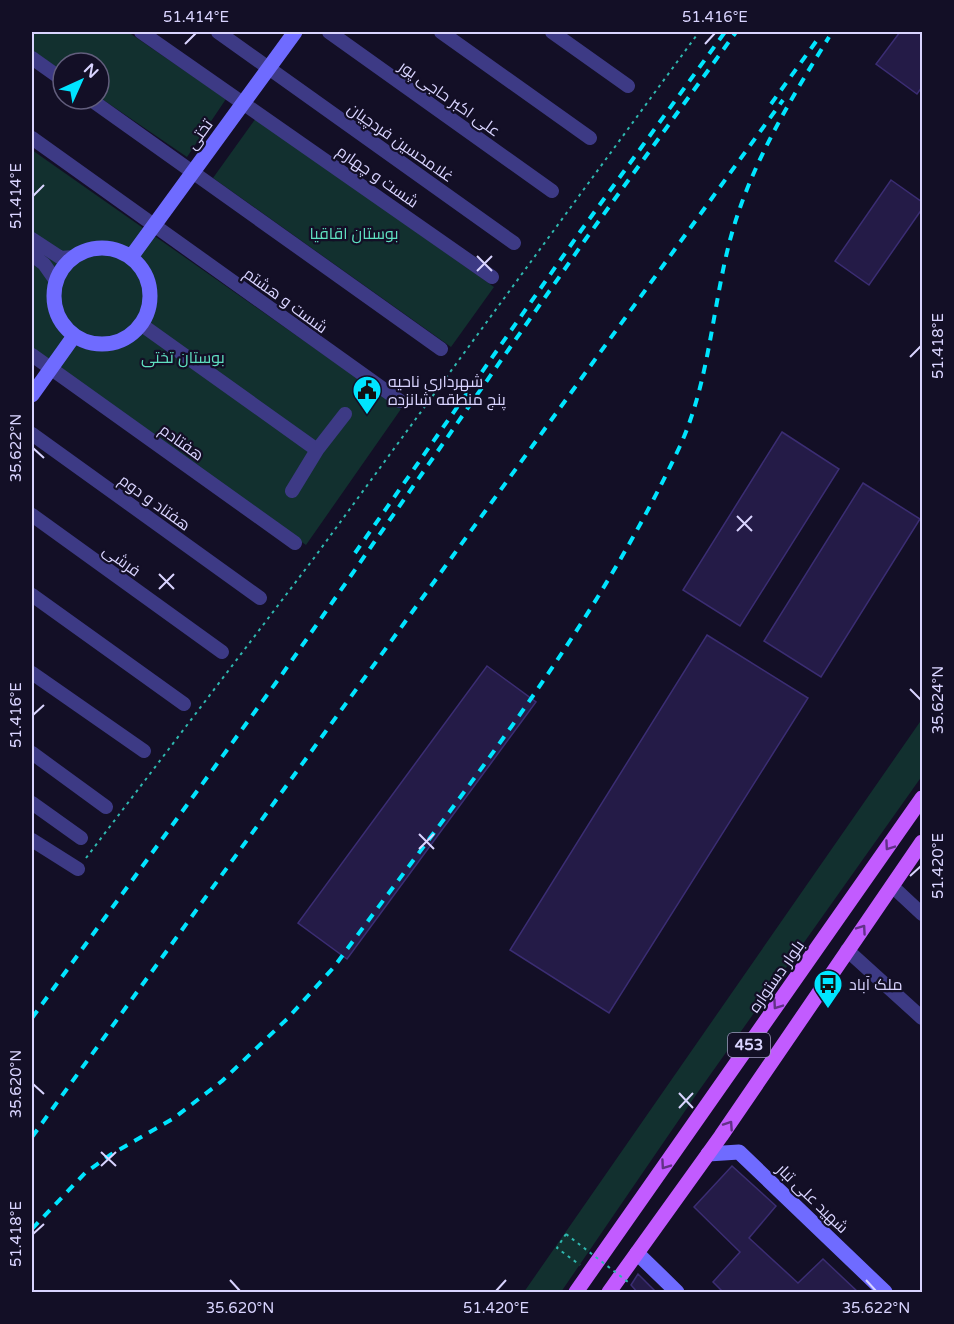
<svg xmlns="http://www.w3.org/2000/svg" width="954" height="1324" font-family="'Varela Round',Cairo,sans-serif">
<style>
.green{fill:#12302f}
.building{fill:#241b47;stroke:#3b2d73;stroke-width:1.5}
.lines{fill:none;stroke-linecap:round;stroke-linejoin:round}
.path{stroke:#2fb8b0;stroke-width:2;stroke-dasharray:3 4.5;stroke-linecap:butt}
.street{stroke:#3d3a85;stroke-width:14}
.secondary{stroke:#6f6bff;stroke-width:15}
.primary{stroke:#c25bff;stroke-width:15}
.rail{stroke:#00e5ff;stroke-width:4;stroke-dasharray:9 8;stroke-linecap:butt}
.path-bridge{stroke:#2fb8b0;stroke-width:2;stroke-dasharray:3 4.5;stroke-linecap:butt}
.oneway{stroke:#623188}
.ticks{fill:none;stroke:#d9d4ff;stroke-width:2}
.labels{text-anchor:middle;stroke-width:4.5;stroke-linejoin:round;paint-order:stroke}
.shield{fill:#130f26;stroke:#9e99be;stroke-width:1.5}
.shield-label{font-size:15px;font-weight:bold;fill:#d9d4ff}
.street-label{font-size:16px;fill:#d9d4ff;stroke:#130f26}
.park-label{font-size:16px;fill:#5fe0c0;stroke:#130f26}
.poi-label{font-size:16px;fill:#d9d4ff;stroke:#130f26;text-anchor:start}
.neatline{fill:none;stroke:#d9d4ff;stroke-width:2}
.ticks-label{font-size:15px;text-anchor:middle;fill:#d9d4ff}
</style>
<rect width="100%" height="100%" fill="#130f26"/>
<path class="green" d="M32,32H128L226,99L187,157L99,97V63H63V72L32,50Z
M256,118L494,287L451,347L213,178Z
M32,150L401,409L306,545L32,352Z
M922,719V776L698,1092L561,1292H524Z"/>
<path class="building" d="M900,32H922V87L917,94L876,64Z
M891,180L922,202V209L869,285L835,261Z
M782,432L839,469L740,626L683,590Z
M863,483L920,519L821,677L764,641Z
M707,635L808,698L609,1013L510,950Z
M487,666L536,702L347,959L298,923Z
M732,1166L776,1206L749,1238L798,1283L823,1259L859,1293H724L713,1282L740,1252L694,1207Z
M638,1274L657,1293H638L631,1285Z"/>
<g class="lines">
<path class="path" d="M86,858L314,558L699,32
M566,1234L557,1248L580,1265"/>
<path class="street" d="M141,32L492,277
M218,32L514,243
M329,32L552,191
M441,32L590,138
M552,32L628,86
M32,58L63,80
M90,99L441,349
M32,138L400,401
M32,239L61,258L73,257
M32,255L44,264L56,281
M142,325L317,450
M32,355L295,543
M32,434L260,598
M292,491L317,450L345,414
M32,515L222,652
M32,595L184,704
M32,673L144,751
M32,753L106,807
M32,803L81,838
M32,840L78,869
M892,886L922,914
M847,950L922,1018"/>
<path class="secondary" d="M54 296a48 48 0 1 1 96 0a48 48 0 1 1-96 0Z
M131,257L295,32
M32,395L74,336
M708,1154L739,1152L885,1292
M637,1253L677,1292"/>
<path class="primary" d="M576,1292L922,798
M609,1292L721,1136L922,842"/>
<path class="rail" d="M771,104L820,36
M355,553L580,232L725,32
M32,1018L283,673L585,240L736,32
M32,1137L783,100
M32,1229L85,1173L110,1155L174,1118L222,1081L287,1019L334,967C457,799 591,636 680,446C709,382 712,311 729,244C748,169 789,102 829,37"/>
<path class="path-bridge" d="M566,1234L628,1282"/>
</g>
<defs><path id="oneway-chevron" d="M-2-3.5L2.5 0L-2 3.5" fill="none" stroke-width="1.6" stroke-linecap="round" stroke-linejoin="round" transform="scale(1.5)"/></defs>
<g class="oneway">
<use href="#oneway-chevron" transform="translate(889 846) rotate(125)"/>
<use href="#oneway-chevron" transform="translate(862 929) rotate(-55)"/>
<use href="#oneway-chevron" transform="translate(777 1005) rotate(125)"/>
<use href="#oneway-chevron" transform="translate(729 1125) rotate(-56)"/>
<use href="#oneway-chevron" transform="translate(665 1165) rotate(125)"/>
</g>
<path class="ticks" d="M185,44L196,33M705,44L715,33M33,196L44,185M477,256L492,271M477,271L492,256M910,357L921,346M33,448L44,458M737,516L752,531M737,531L752,516M159,574L174,589M159,589L174,574M910,689L921,700M33,715L44,705M419,834L434,849M419,849L434,834M910,876L921,866M33,1084L44,1094M679,1093L693,1108M679,1108L693,1093M101,1152L116,1166M101,1166L116,1152M33,1234L44,1224M230,1280L240,1291M866,1280L876,1291M496,1291L506,1280"/>
<defs>
<g id="civic-pin" transform="scale(1.5)"><path d="M0 17L-7.5 6A9.5 9.5 0 1 1 7.5 6Z" fill="#00e5ff" stroke="#130f26"/><path d="M-.6-6.5H3V-4.5H.6V-3L4-1V1h2V6H-6V1h2V-1L-.6-3ZM-1.2 2.5V6h2.4V2.5Z" fill="#111"/></g>
<g id="bus-pin" transform="scale(1.5)"><path d="M0 17L-7.5 6A9.5 9.5 0 1 1 7.5 6Z" fill="#00e5ff" stroke="#130f26"/><path d="M-5-6H5V4H4V6H2V4H-2V6H-4V4H-5ZM-3.5-4V0h7V-4ZM-3.5 1.2v1.5H-2V1.2ZM2 1.2v1.5H3.5V1.2Z" fill="#111"/></g>
</defs>
<g fill-rule="evenodd">
<use href="#civic-pin" x="367" y="390"/>
<use href="#bus-pin" x="828" y="984"/>
</g>
<g class="labels">
<rect class="shield" x="728" y="1033" width="42" height="24" rx="4.5"/>
<g class="shield-label">
<text x="749" y="1050">453</text>
</g>
<g class="street-label">
<text transform="translate(450 98) rotate(35)" y="6">علی اکبر حاجی پور</text>
<text transform="translate(199 134) rotate(-54)" y="6">تختی</text>
<text transform="translate(401 142) rotate(35)" y="6">غلامحسین فردچیان</text>
<text transform="translate(378 176) rotate(35)" y="6">شست و چهارم</text>
<text transform="translate(286 300) rotate(36)" y="6">شست و هشتم</text>
<text transform="translate(182 442) rotate(36)" y="6">هفتادم</text>
<text transform="translate(155 502) rotate(36)" y="6">هفتاد و دوم</text>
<text transform="translate(122 560) rotate(36)" y="6">فرشی</text>
<text transform="translate(776 976) rotate(-55)" y="6">بلوار دستواره</text>
<text transform="translate(813 1198) rotate(44)" y="6">شهید علی تبار</text>
</g>
<g class="park-label">
<text x="354" y="239">بوستان اقاقیا</text>
<text x="183" y="363">بوستان تختی</text>
</g>
<g class="poi-label">
<text x="388" y="387">شهرداری ناحیه<tspan x="388" dy="18">پنج منطقه شانزده</tspan></text>
<text x="849" y="990">ملک آباد</text>
</g>
</g>
<rect width="954" height="1324" fill="none" stroke="#130f26" stroke-width="66"/>
<g transform="translate(81 81) rotate(45)"><circle r="28" fill="#130f26" stroke="#625e7d" stroke-width="1.5"/>
<path d="M0-4.5L10 22L0 15L-10 22Z" fill="#00e5ff"/>
<text y="-9" font-size="16" font-weight="bold" text-anchor="middle" fill="#d9d4ff">N</text>
</g>
<rect x="33" y="33" width="888" height="1258" class="neatline"/>
<g class="ticks-label">
<text x="196" y="22">51.414°E</text>
<text x="715" y="22">51.416°E</text>
<text transform="translate(16 196) rotate(-90)" y="5">51.414°E</text>
<text transform="translate(938 346) rotate(-90)" y="5">51.418°E</text>
<text transform="translate(16 448) rotate(-90)" y="5">35.622°N</text>
<text transform="translate(938 700) rotate(-90)" y="5">35.624°N</text>
<text transform="translate(16 715) rotate(-90)" y="5">51.416°E</text>
<text transform="translate(938 866) rotate(-90)" y="5">51.420°E</text>
<text transform="translate(16 1084) rotate(-90)" y="5">35.620°N</text>
<text transform="translate(16 1234) rotate(-90)" y="5">51.418°E</text>
<text x="240" y="1313">35.620°N</text>
<text x="496" y="1313">51.420°E</text>
<text x="876" y="1313">35.622°N</text>
</g>
</svg>
